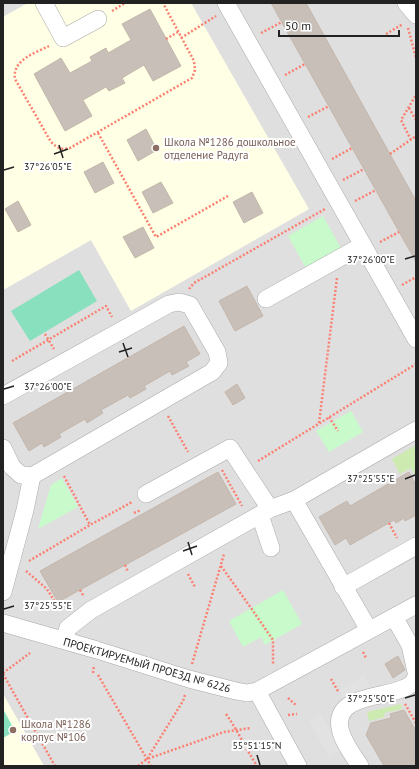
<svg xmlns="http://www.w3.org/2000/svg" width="419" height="769" font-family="'PT Sans',sans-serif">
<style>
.residential{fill:#e0dfdf}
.education{fill:#ffffe5}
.grass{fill:#cdebb0}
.park{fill:#c8facc}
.pitch{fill:#88e0be}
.parking{fill:#e2e2e2}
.building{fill:#c7bfb8;stroke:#c4b6ab}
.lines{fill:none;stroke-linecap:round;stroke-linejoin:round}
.minor-casing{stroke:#a9a9a9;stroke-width:18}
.path{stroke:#fa8072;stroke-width:2.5;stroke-dasharray:2 2;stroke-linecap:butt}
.minor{stroke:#fff;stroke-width:17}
.ticks{fill:none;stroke:#222;stroke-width:1.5}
.education-dot{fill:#8d6e63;stroke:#fff;stroke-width:1.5}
.labels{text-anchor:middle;stroke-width:4;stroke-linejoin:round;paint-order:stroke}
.education-label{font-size:11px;fill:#785e54;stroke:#fff;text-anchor:start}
.street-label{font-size:11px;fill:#222;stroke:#fff}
.ticks-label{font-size:10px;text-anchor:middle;fill:#222;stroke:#fff;stroke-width:4;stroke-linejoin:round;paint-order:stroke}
</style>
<rect width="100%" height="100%" fill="#f2efe9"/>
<path class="residential" d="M3,3H28L3,17Z
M191,3H416V766H44L3,694V290L91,240L131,310L308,209Z"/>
<path class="education" d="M28,3H191L309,209L131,311L91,240L3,290V17Z
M3,694L44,766H3Z"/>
<path class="grass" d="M416,445V477L411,468L400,474L392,459Z
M401,704L402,709L384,713L385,717L369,721L367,712Z"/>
<path class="park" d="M323,216L342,250L307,270L288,236Z
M351,411L363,432L329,452L316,431Z
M62,478L78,507L38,529L51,485Z
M283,590L302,624L265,645L261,637L243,647L229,621Z"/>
<path class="pitch" d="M79,270L97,301L30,341L11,311Z
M3,709L15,731L3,738Z"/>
<path class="parking" d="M364,676L370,688L345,702L339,690Z
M321,715L341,750L329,757L309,721Z"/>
<path class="building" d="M271,3H306L416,201V262Z
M150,9L181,66L153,81L144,65L122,78L125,83L109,91L106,87L83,100L92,116L65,131L34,74L61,58L70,73L92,61L90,57L106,48L108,53L131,40L122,24Z
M146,129L157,150L138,161L127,140Z
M103,162L114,183L95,193L84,172Z
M161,182L173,203L153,213L142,192Z
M252,192L263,213L244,223L233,202Z
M18,201L31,225L18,232L5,209Z
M143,227L154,248L135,258L123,237Z
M247,286L263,316L235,331L219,301Z
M184,326L200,354L186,362L189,366L172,375L170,371L144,386L146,389L130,398L128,395L101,410L103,413L87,423L85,419L59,434L61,437L44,447L42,443L29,451L13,423Z
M237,384L245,398L233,405L225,392Z
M218,472L236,504L58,602L40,571Z
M409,472L416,485V515L405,521L404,518L396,523L394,520L350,545L346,538L335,545L319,517L347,501L350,506Z
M398,656L405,670L393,678L385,664Z
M404,710L416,731V766H384L366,735L371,723L391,718L390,714Z"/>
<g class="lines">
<g class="minor-casing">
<path id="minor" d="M44,3L63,38L98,19
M226,3L416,339
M406,3L416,15
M266,299L363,245
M3,396L169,304L179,302L190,305L217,352L219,363L212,372L32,476L21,475L12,467L3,448
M146,494L230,448L270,509
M294,500L369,630
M260,515L271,548
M343,587L416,546
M3,592L25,510L32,476
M394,617L410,645L416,672
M3,623L97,650L189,679L236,691L247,693L257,691L416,605
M64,640L68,628L91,610L270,509L294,500L416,430
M257,691L298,766
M360,766C353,755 342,741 340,728C333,686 410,703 416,676"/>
</g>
<path class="path" d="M112,11L125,3
M408,28L416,58
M261,33L282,22
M386,34L403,24
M181,38L216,16
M166,39L178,32
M49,46C35,53 12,60 15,79L51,142C57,148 62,150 70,148L192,78L195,70L194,61L163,3
M285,75L305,64
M409,108L416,120
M308,117L329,106
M98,133L156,237L228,196
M411,140L401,120L416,95
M390,154L416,136
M332,159L352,148
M343,180L364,169
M355,201L376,190
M380,242L399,232
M402,285L416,277
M189,289L194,283L325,209
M45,334L54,349
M12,361L106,306L112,317
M168,416L188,452
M329,417L338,431
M319,423L337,278
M258,461L416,364
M222,470L242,506
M64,476L90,525
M134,513L141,510
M389,523L397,538
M29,561L90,525L132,502
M125,565L128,572
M221,566L251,608L273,640V665
M26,571L47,589L57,605L67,607
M188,574L195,587
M80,590L84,597
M363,652L366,658
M192,664L224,554
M3,673L30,653
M93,673L94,665
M3,674L55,766
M98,675L151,766
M331,679L339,693
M185,695L183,701L147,759L224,732L251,728
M288,698L297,706
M405,704L416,723
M226,714C238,731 246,749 257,766
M288,715L297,714
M138,766L147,759"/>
<use href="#minor" class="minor"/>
</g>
<path class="ticks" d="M59,145L63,158M54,154L68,149M4,170L14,167M405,259L415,256M123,343L128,357M119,352L132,348M4,389L14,386M405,479L415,475M188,542L192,555M183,551L197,546M4,609L14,606M405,698L415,695M257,755L260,765"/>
<g class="education-dot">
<circle cx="156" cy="148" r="4"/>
<circle cx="13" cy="730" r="4"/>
</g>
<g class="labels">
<g class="education-label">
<text x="164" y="146">Школа №1286 дошкольное<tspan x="164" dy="13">отделение Радуга</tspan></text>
<text x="21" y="728">Школа №1286<tspan x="21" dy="13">корпус №106</tspan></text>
</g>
<g class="street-label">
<text transform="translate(147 665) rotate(16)" y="4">ПРОЕКТИРУЕМЫЙ ПРОЕЗД № 6226</text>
</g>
</g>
<g class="ticks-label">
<text x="48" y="170">37°26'05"E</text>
<text x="371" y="263">37°26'00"E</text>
<text x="48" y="390">37°26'00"E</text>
<text x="371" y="482">37°25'55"E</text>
<text x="48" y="609">37°25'55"E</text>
<text x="371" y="702">37°25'50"E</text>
<text x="257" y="749">55°51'15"N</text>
</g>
<rect width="419" height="769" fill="none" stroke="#222222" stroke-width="8"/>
<path d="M279 30v6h120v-6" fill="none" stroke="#222222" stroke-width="2"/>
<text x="285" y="30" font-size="12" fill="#222222" stroke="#ffffff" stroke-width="3" paint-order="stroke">50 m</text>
</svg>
